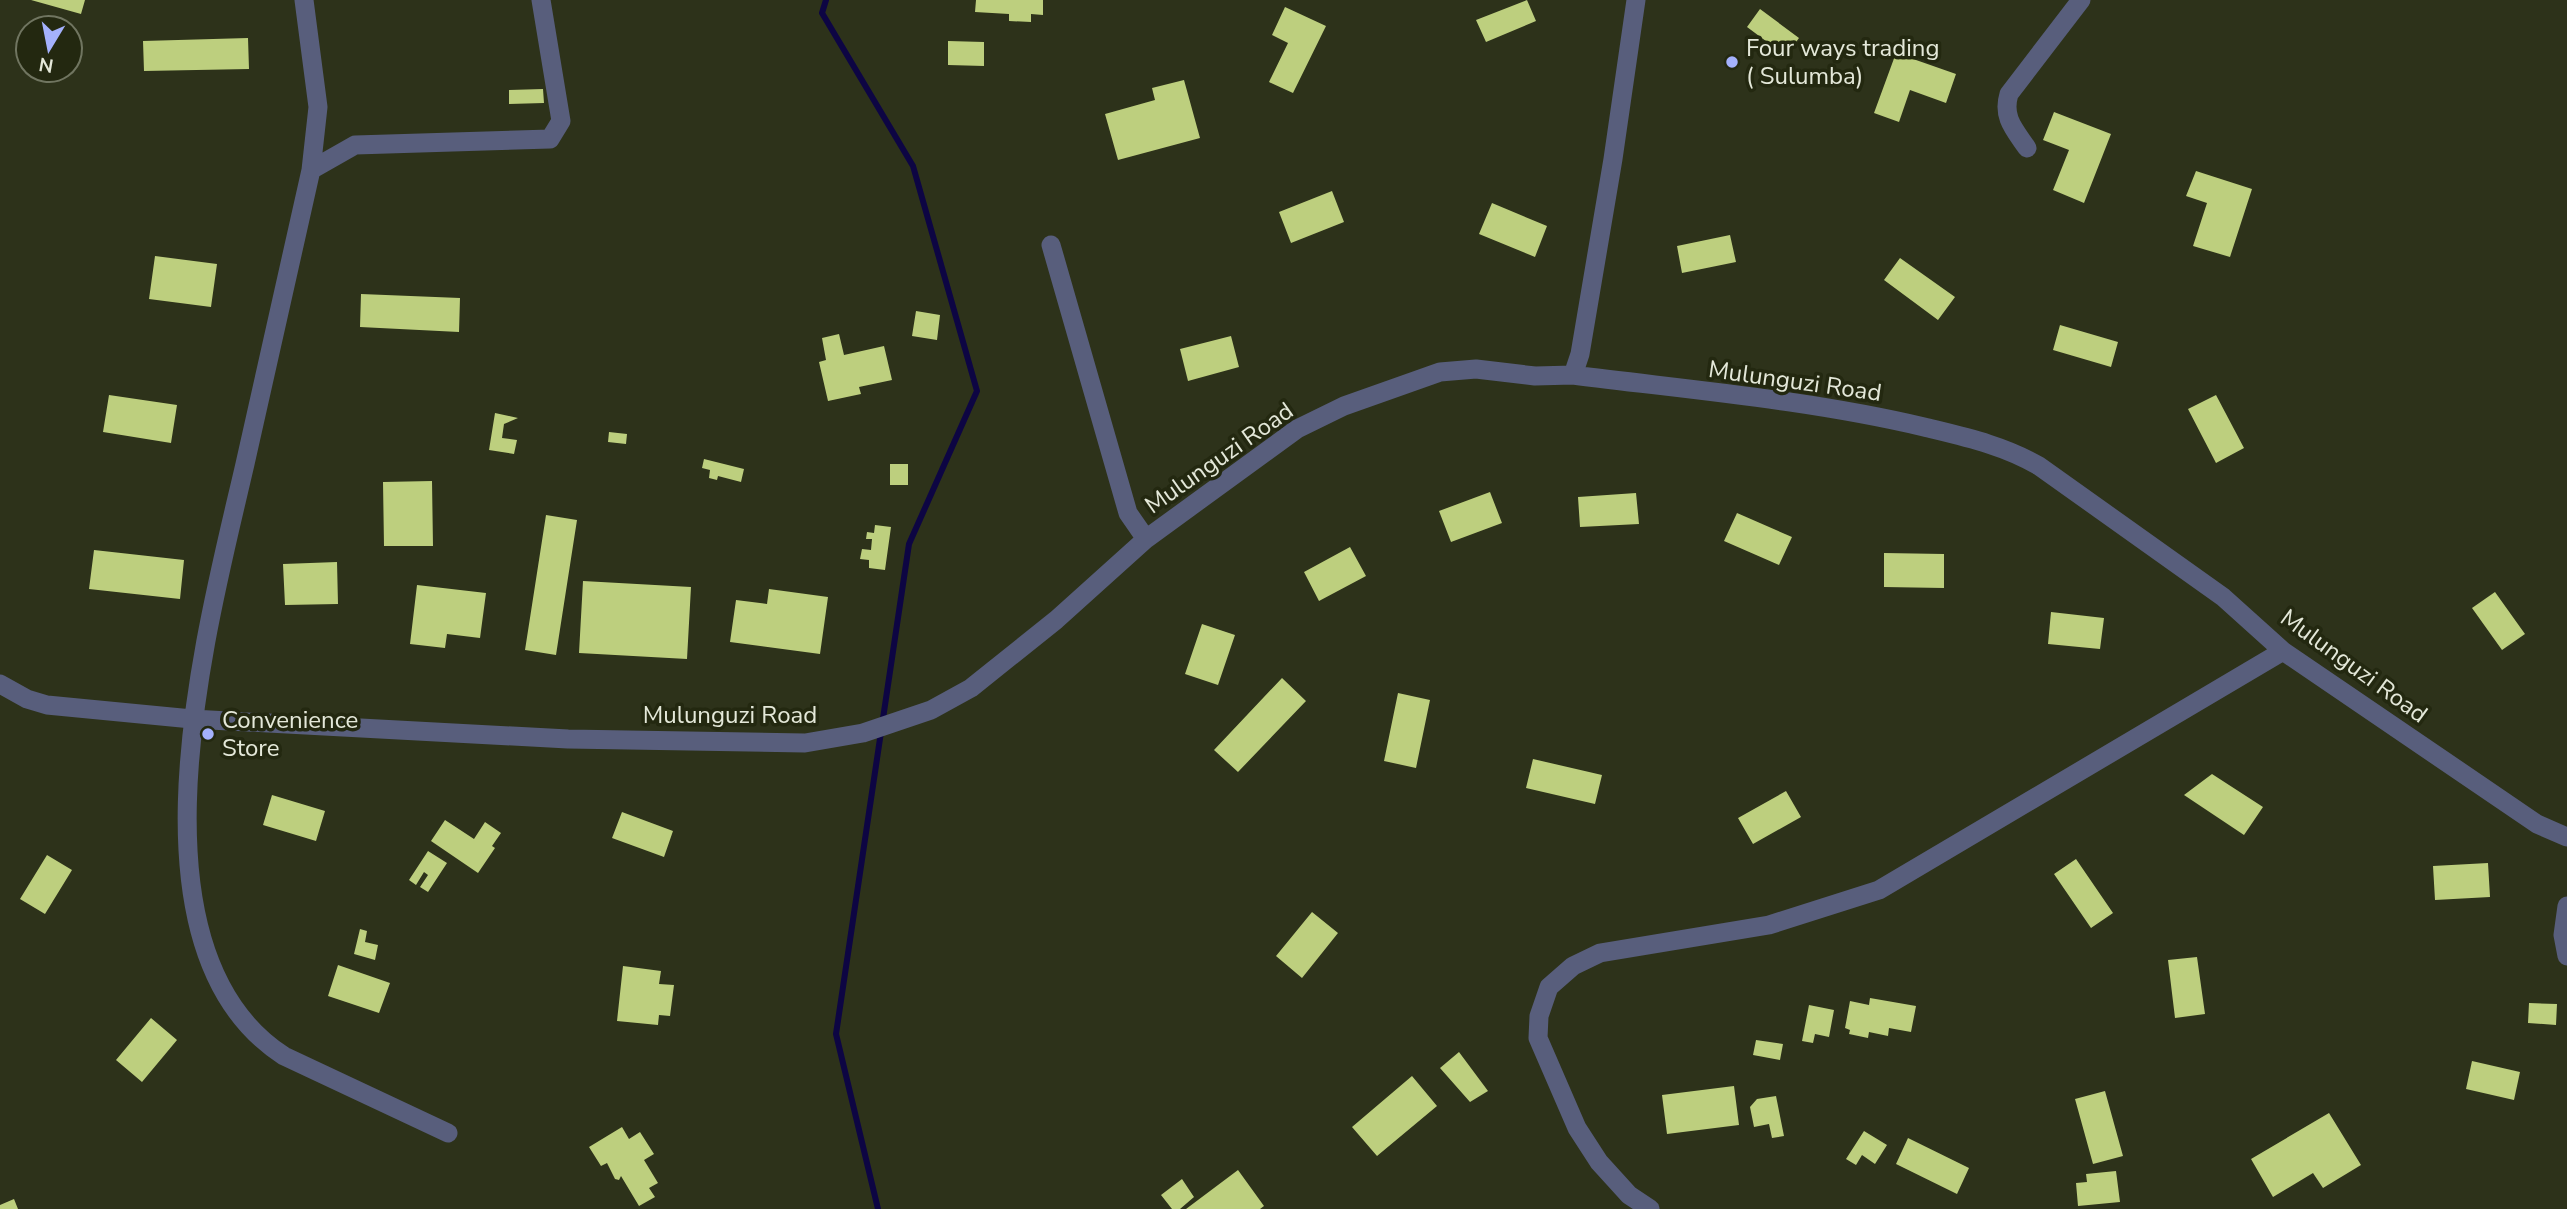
<svg xmlns="http://www.w3.org/2000/svg" width="2567" height="1209" font-family="'Nunito Sans',sans-serif">
<style>
.lines{fill:none;stroke-linecap:round;stroke-linejoin:round}
.stream{stroke:#0d0543;stroke-width:6}
.building{fill:#bdcf7e}
.minor{stroke:#585e7c;stroke-width:19}
.poi-dot{fill:#a4b1fc;stroke:#232810;stroke-width:2.5}
.labels{text-anchor:middle;stroke-width:7;stroke-linejoin:round;paint-order:stroke}
.poi-label{font-size:24px;fill:#e4e8d9;stroke:#232810;text-anchor:start}
.street-label{font-size:24px;fill:#e4e8d9;stroke:#232810}
</style>
<rect width="100%" height="100%" fill="#2d321a"/>
<g class="lines">
<path class="stream" d="M826,0L822,13L913,166L977,391L909,544L836,1034L878,1209"/>
</g>
<path class="building" d="M31,0H85L81,14Z
M976,0H1043V15L1031,14V22L1009,21V14L975,12Z
M1527,0L1536,21L1486,42L1476,20Z
M1285,7L1326,26L1293,93L1269,82L1288,43L1272,35Z
M1760,9L1799,38L1786,56L1747,27Z
M248,38L249,69L144,71L143,41Z
M948,41L984,42V66L948,65Z
M1896,53L1956,74L1946,103L1910,90L1899,122L1874,113Z
M1184,80L1200,138L1118,160L1105,114L1155,100L1152,88Z
M543,89L544,103L509,104V90Z
M2054,112L2111,134L2084,203L2053,190L2069,150L2043,140Z
M2196,171L2252,189L2230,257L2193,246L2207,203L2186,196Z
M1332,191L1344,222L1291,243L1279,212Z
M1492,203L1547,226L1535,257L1479,234Z
M1730,235L1736,262L1682,273L1677,246Z
M155,256L217,264L211,307L149,299Z
M1900,258L1955,297L1938,320L1884,280Z
M361,294L460,298L459,332L360,327Z
M916,311L940,315L937,340L912,336Z
M2060,325L2118,342L2111,367L2053,350Z
M839,334L844,355L884,346L892,380L859,387L861,394L828,401L819,362L826,360L822,338Z
M1231,336L1239,367L1188,381L1180,349Z
M109,395L177,405L171,443L103,432Z
M2216,395L2244,448L2216,463L2188,409Z
M495,413L518,418L504,424L502,438L517,440L514,454L489,450Z
M609,432L627,434L626,444L608,442Z
M704,459L744,469L741,482L718,476L717,480L709,478L710,470L702,468Z
M890,464H908V485H890Z
M432,481L433,546H384L383,482Z
M1490,492L1502,523L1451,542L1439,511Z
M1636,493L1639,524L1580,527L1578,497Z
M1737,513L1792,537L1779,565L1724,541Z
M546,515L577,520L556,655L525,650Z
M875,525L891,527L885,570L869,568V560L860,559L862,549L871,550L872,539H866L867,532L874,533Z
M1350,547L1366,576L1319,601L1304,572Z
M94,550L184,560L180,599L89,589Z
M1884,553L1944,554V588L1884,587Z
M337,562L338,604L285,605L283,564Z
M583,581L691,587L687,659L579,653Z
M417,585L486,593L480,638L447,634L445,648L410,644Z
M769,589L828,597L820,654L730,642L736,600L767,604Z
M2495,592L2525,634L2502,650L2472,608Z
M2051,612L2104,618L2100,649L2048,644Z
M1202,624L1235,635L1218,685L1185,674Z
M1282,678L1306,701L1238,772L1214,750Z
M1398,693L1430,700L1416,768L1384,761Z
M1533,759L1602,775L1595,804L1526,788Z
M2212,774L2263,807L2244,835L2184,795Z
M1786,791L1801,817L1753,844L1738,818Z
M272,795L325,811L316,841L263,825Z
M622,812L673,831L664,857L612,838Z
M445,820L474,839L485,822L501,833L492,846L495,848L478,873L431,841Z
M428,851L447,863L428,892L420,887L428,875L424,872L416,885L409,880Z
M47,855L72,870L45,914L20,899Z
M2076,859L2113,913L2091,928L2054,874Z
M2488,863L2490,897L2435,900L2433,866Z
M1312,912L1338,933L1302,978L1276,956Z
M360,929L367,931L365,942L378,945L375,960L354,954Z
M2197,957L2205,1014L2175,1018L2168,960Z
M338,965L390,983L379,1013L328,996Z
M623,966L661,971L659,984L674,985L670,1016L659,1015L658,1025L617,1021Z
M1870,998L1916,1006L1911,1032L1889,1028L1888,1036L1869,1032L1868,1038L1849,1034L1850,1030L1845,1028L1850,1001L1869,1005Z
M2529,1003L2557,1004L2556,1025L2528,1023Z
M1809,1005L1834,1010L1829,1037L1815,1034L1813,1043L1802,1041Z
M151,1018L177,1040L142,1082L116,1060Z
M1756,1040L1783,1044L1780,1060L1753,1055Z
M1459,1052L1488,1091L1470,1102L1440,1068Z
M2472,1061L2520,1072L2514,1100L2466,1089Z
M1412,1076L1437,1106L1377,1156L1352,1127Z
M1734,1086L1739,1125L1667,1134L1662,1095Z
M2105,1091L2123,1156L2093,1164L2075,1099Z
M1776,1096L1784,1136L1772,1138L1769,1124L1754,1127L1750,1107L1757,1099Z
M2329,1113L2361,1165L2323,1188L2313,1173L2273,1197L2251,1159Z
M622,1127L629,1139L640,1132L654,1154L644,1160L658,1183L649,1188L655,1197L639,1206L621,1176L619,1180L615,1179L607,1163L601,1166L589,1147Z
M1864,1131L1887,1145L1875,1164L1862,1155L1856,1165L1846,1159Z
M1908,1138L1969,1168L1957,1194L1896,1164Z
M1238,1170L1264,1206L1260,1209H1186Z
M2116,1171L2120,1202L2078,1206L2076,1183L2087,1182L2086,1174Z
M1182,1179L1194,1197L1180,1209H1172L1161,1195Z
M14,1199L18,1209H0V1205Z"/>
<g class="lines">
<path class="minor" d="M304,0L318,107L311,170C289,268 267,366 245,464C209,621 117,948 284,1056L448,1133
M2027,148C2014,129 2002,117 2009,94L2081,0
M311,170L355,145L550,139L561,121L541,0
M1051,245L1128,513L1146,539
M1573,375L1580,354L1613,159L1636,0
M0,684L27,699L47,705L192,719L568,739L805,743L863,733L931,710L971,688L1056,620L1146,539L1297,429L1344,406L1440,372L1476,369L1535,376L1573,375C1690,390 1810,400 1924,427C1965,437 2003,445 2039,466L2223,597L2283,651L2537,824L2567,837
M2567,906L2563,935L2567,956
M1650,1209L1629,1195L1599,1162L1577,1128L1538,1038L1539,1016L1549,987L1573,966L1600,953L1769,925L1879,890L2283,651"/>
</g>
<g class="poi-dot">
<circle cx="1732" cy="62" r="7"/>
<circle cx="208" cy="734" r="7"/>
</g>
<g class="labels">
<g class="poi-label">
<text x="1746" y="56">Four ways trading<tspan x="1746" dy="28">( Sulumba)</tspan></text>
<text x="222" y="728">Convenience<tspan x="222" dy="28">Store</tspan></text>
</g>
<g class="street-label">
<text transform="translate(1795 381) rotate(8)" y="8">Mulunguzi Road</text>
<text transform="translate(1219 458) rotate(-35)" y="8">Mulunguzi Road</text>
<text transform="translate(2354 666) rotate(36)" y="8">Mulunguzi Road</text>
<text x="730" y="723">Mulunguzi Road</text>
</g>
</g>
<g transform="translate(49 49) rotate(190)"><circle r="33" fill="#232810" stroke="#707560" stroke-width="2"/>
<path d="M0-5L12 26L0 18L-12 26Z" fill="#a4b1fc"/>
<text y="-10" font-size="19" font-weight="bold" text-anchor="middle" fill="#e4e8d9">N</text>
</g>
</svg>
